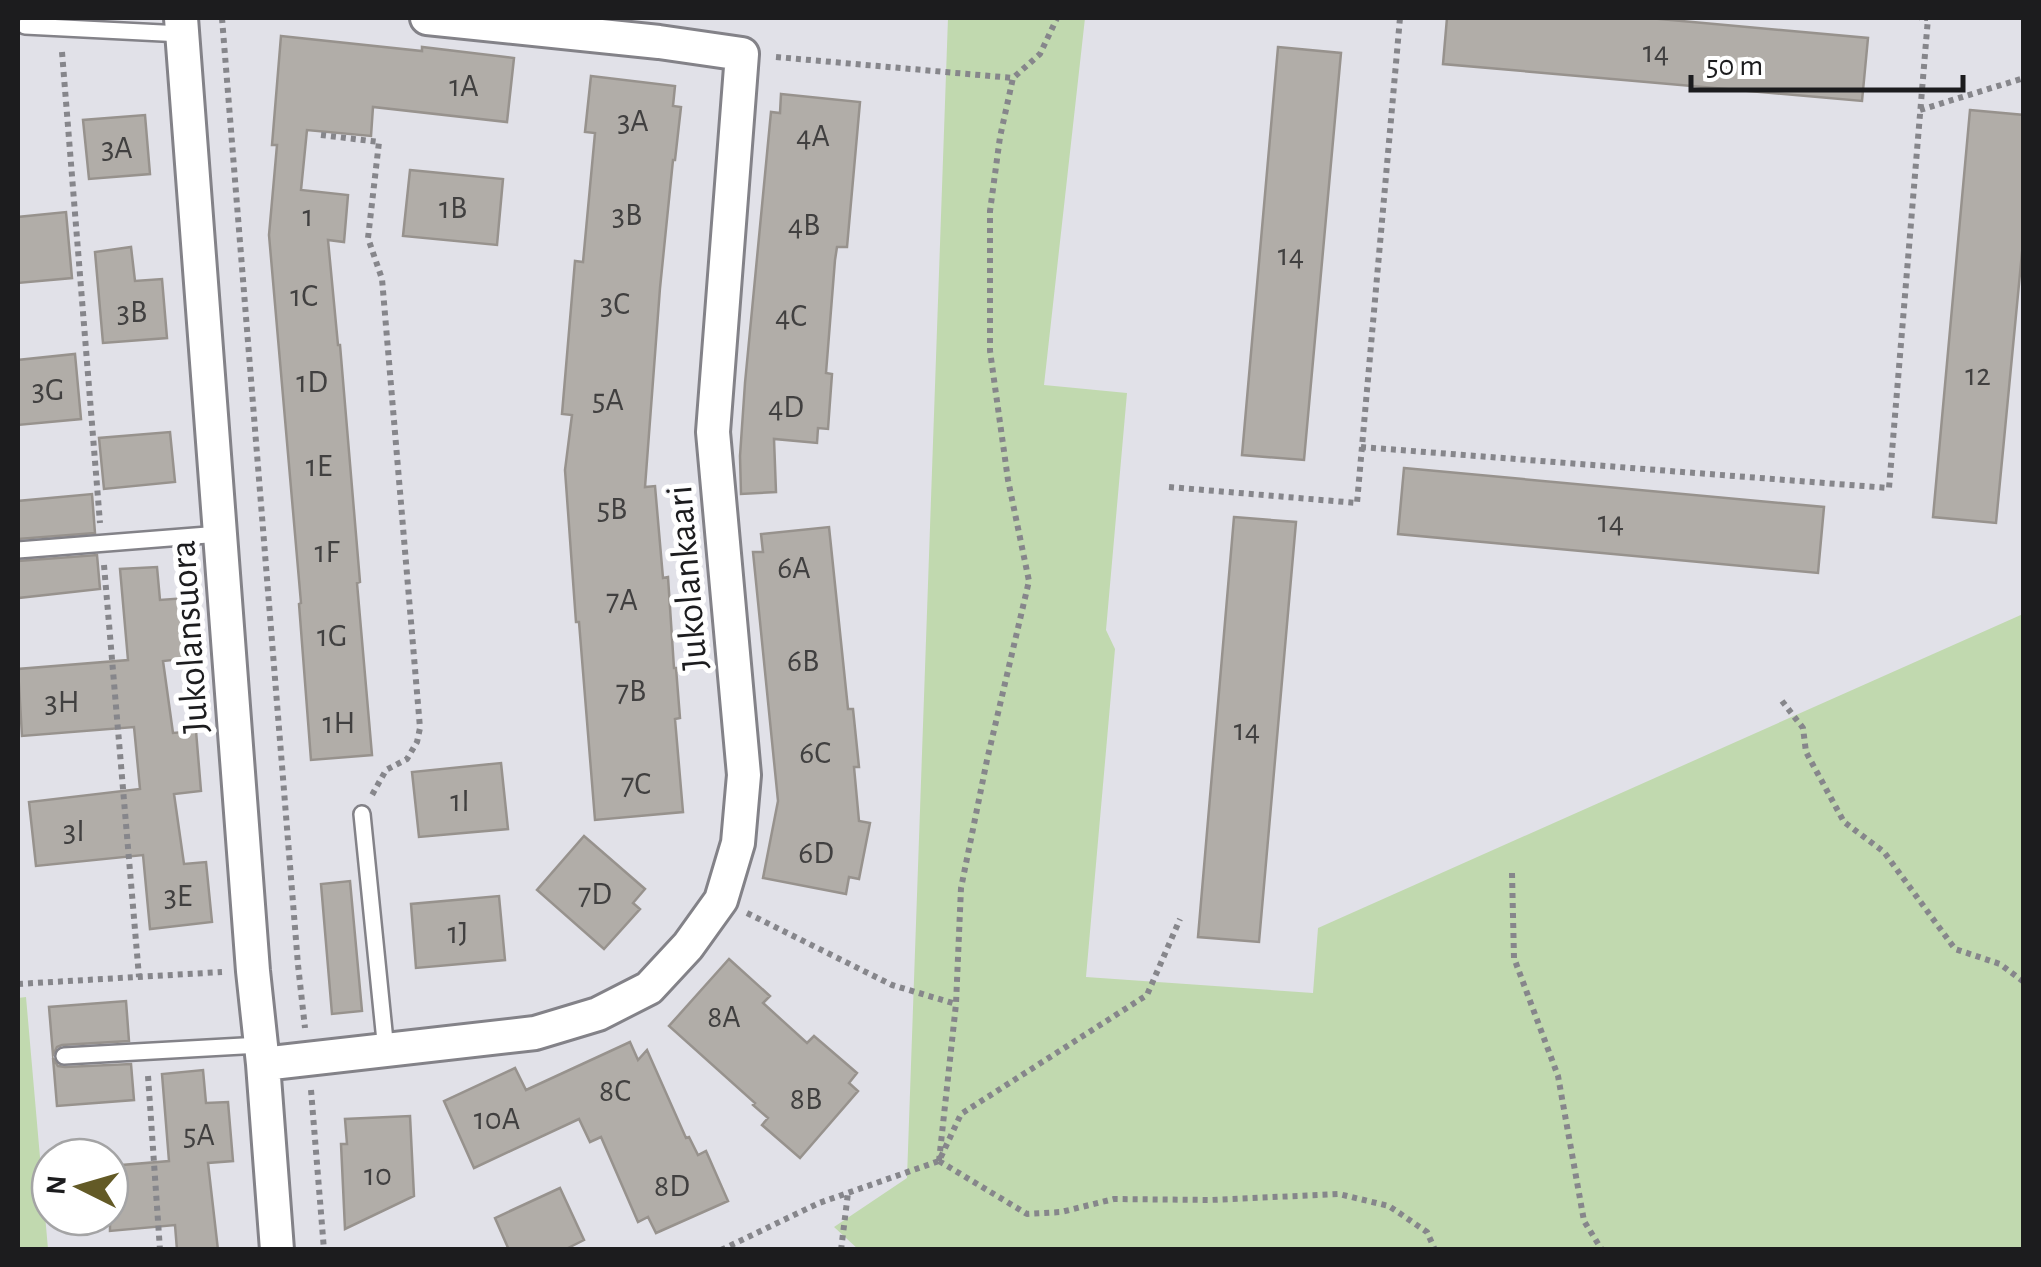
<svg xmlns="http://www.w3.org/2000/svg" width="2041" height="1267" font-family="'Alegreya Sans',sans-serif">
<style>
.green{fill:#c1d9af}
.building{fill:#b1ada8;stroke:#97928d;stroke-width:2.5}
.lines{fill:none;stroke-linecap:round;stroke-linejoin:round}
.service-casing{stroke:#838288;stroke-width:20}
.minor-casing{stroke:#838288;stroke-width:38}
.path{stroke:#86868b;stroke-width:6;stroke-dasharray:5 5;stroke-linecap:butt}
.service{stroke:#fff;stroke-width:15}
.minor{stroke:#fff;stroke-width:32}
.labels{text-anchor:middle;stroke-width:10;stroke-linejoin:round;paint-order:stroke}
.number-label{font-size:32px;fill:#414040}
.street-label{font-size:38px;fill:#1c1c1e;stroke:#fff}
</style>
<rect width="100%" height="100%" fill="#e1e1e8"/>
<path class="green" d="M948,18H1085L1044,385L1127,393L1106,630L1115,649L1086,977L1313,993L1318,928L2023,614V1249L859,1250L834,1227L907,1178Z
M26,997L48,1249H18V998Z"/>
<path class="building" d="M1447,18H1649L1868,38L1862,101L1443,64Z
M281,36L422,51V47L514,58L507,122L373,107L371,136L307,130L301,190L348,195L344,242L328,240L338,345H340L360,582L357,583L372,755L311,760L299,604L301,603L269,235L277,145H272Z
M1278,47L1341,53L1304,460L1242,455Z
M591,76L675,86L673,106L681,107L675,160H673L660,288L645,487L655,486L663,578L668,577L674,668H676L680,718L675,719L683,812L595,820L579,622H576L565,470L572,415L562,414L575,261L583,262L595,133L585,132Z
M781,94L860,102L847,247H837L835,260L826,373L832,374L828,429L818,428L817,443L774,439L776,492L741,494L740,456L745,383L771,112L780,113Z
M1970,110L2024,115V232L1996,523L1933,517Z
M145,115L150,174L89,179L83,120Z
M410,170L503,179L497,245L403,236Z
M66,212L72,278L18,283V217Z
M131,247L135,281L162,279L167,338L103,343L95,252Z
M75,354L81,419L18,425V360Z
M170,432L175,482L104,489L99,438Z
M1404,468L1824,507L1818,573L1398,534Z
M92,494L95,533L18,539V501Z
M1234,517L1296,522L1259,942L1198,937Z
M829,527L848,709H853L859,767H854L859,821L870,823L859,879L849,877L846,894L763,878L778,801L753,552H763L761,534Z
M97,555L100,589L18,598V561Z
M157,567L160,600L186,598L191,658L163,661L173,733L196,731L201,791L174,794L184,864L206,862L212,922L150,929L143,855L36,866L29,802L140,789L134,727L22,736L18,669L128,660L120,569Z
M501,763L508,829L419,837L412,772Z
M584,836L645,889L633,903L640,909L604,949L537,890Z
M350,881L362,1011L332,1014L321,884Z
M499,896L505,960L416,968L411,904Z
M729,959L770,996L763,1003L807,1043L814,1036L857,1073L849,1083L858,1091L800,1158L762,1125L768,1118L753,1105L755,1103L669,1026Z
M126,1001L129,1041L62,1045L57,1047L53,1055L49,1007Z
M630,1042L638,1060L647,1050L686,1138L689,1137L698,1155L706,1151L728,1201L656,1233L648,1217L638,1222L601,1137L590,1142L579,1119L474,1168L444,1101L515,1068L526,1090Z
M53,1058L58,1066L65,1067L131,1064L134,1100L57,1106Z
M203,1070L206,1103L228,1102L233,1161L208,1163L218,1250H177L175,1225L110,1231V1166L169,1161L162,1074Z
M410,1116L414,1196L345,1229L341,1144H347L345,1119Z
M560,1188L584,1240L564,1250H509L495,1218Z"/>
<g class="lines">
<g class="service-casing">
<path id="service" d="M25,26L182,34
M18,550L220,534
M362,814L386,1051
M64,1056L261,1045"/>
</g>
<g class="minor-casing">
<path id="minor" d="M181,18L253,971L263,1064L277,1250
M263,1064L535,1033L598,1014L649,988L688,946L721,900L738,843L744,775L713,432L742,54L659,42L427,18"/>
</g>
<path class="path" d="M222,18L298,965L305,1028
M62,52L100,523
M776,57L1013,78
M1920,110L2024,78
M321,135L379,142L368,238L382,279L420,728L417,742L407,759L386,770L372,795
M1361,447L1889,488L1928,18H1919
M1169,487L1357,503L1400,18
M104,565L139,977
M1782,701L1803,728L1806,752L1844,822L1884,852L1955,949L2000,964L2024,982
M1512,873L1514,958L1558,1076L1584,1221L1602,1250
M747,913L892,985L956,1004
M18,984L222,972
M148,1076L160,1250
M311,1090L324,1250
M939,1161L956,1004L961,888L987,760L1029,581L1008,480L990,351V211L1000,137L1013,78L1040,54L1057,18
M939,1161L1027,1214L1061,1212L1114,1199L1210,1200L1339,1194L1389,1206L1427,1232L1435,1250
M721,1250L819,1203L939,1161L961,1114L1147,995L1180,919
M841,1250L848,1193"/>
<use href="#service" class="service"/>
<use href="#minor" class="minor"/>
</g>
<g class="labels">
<g class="number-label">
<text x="1656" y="62">14</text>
<text x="464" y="96">1A</text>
<text x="633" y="131">3A</text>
<text x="813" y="146">4A</text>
<text x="117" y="158">3A</text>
<text x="453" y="218">1B</text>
<text x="627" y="225">3B</text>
<text x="308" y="226">1</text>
<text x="804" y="235">4B</text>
<text x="1291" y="265">14</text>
<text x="304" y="306">1C</text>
<text x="615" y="314">3C</text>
<text x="132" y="322">3B</text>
<text x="791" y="326">4C</text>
<text x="1978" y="385">12</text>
<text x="312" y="392">1D</text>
<text x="48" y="400">3G</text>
<text x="608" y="410">5A</text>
<text x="786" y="417">4D</text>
<text x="319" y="476">1E</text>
<text x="612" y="519">5B</text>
<text x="1611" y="532">14</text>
<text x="327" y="562">1F</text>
<text x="794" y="578">6A</text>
<text x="622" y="610">7A</text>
<text x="332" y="646">1G</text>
<text x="803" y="671">6B</text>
<text x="631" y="701">7B</text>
<text x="62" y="712">3H</text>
<text x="339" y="733">1H</text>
<text x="1247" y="740">14</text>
<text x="815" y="763">6C</text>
<text x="636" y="794">7C</text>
<text x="460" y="811">1I</text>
<text x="74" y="841">3I</text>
<text x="816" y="863">6D</text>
<text x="595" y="904">7D</text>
<text x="178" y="906">3E</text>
<text x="458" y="943">1J</text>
<text x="724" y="1027">8A</text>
<text x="615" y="1101">8C</text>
<text x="806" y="1109">8B</text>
<text x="497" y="1129">10A</text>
<text x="199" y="1145">5A</text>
<text x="378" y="1185">10</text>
<text x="672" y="1196">8D</text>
</g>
<g class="street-label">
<text transform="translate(686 578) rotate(-95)" y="13">Jukolankaari</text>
<text transform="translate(188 637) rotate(-94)" y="13">Jukolansuora</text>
</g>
</g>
<rect width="2041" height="1267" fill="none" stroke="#1c1c1e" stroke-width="40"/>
<g transform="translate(80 1187) rotate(275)"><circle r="48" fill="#ffffff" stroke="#a4a4a5" stroke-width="2.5"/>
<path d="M0-8L18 38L0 25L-18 38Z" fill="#635a26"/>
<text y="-15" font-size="28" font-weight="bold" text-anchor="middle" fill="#1c1c1e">N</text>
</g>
<path d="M1691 75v15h272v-15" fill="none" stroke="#1c1c1e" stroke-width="5"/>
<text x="1706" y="75" font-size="30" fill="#1c1c1e" stroke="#ffffff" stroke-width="8" paint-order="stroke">50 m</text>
</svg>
